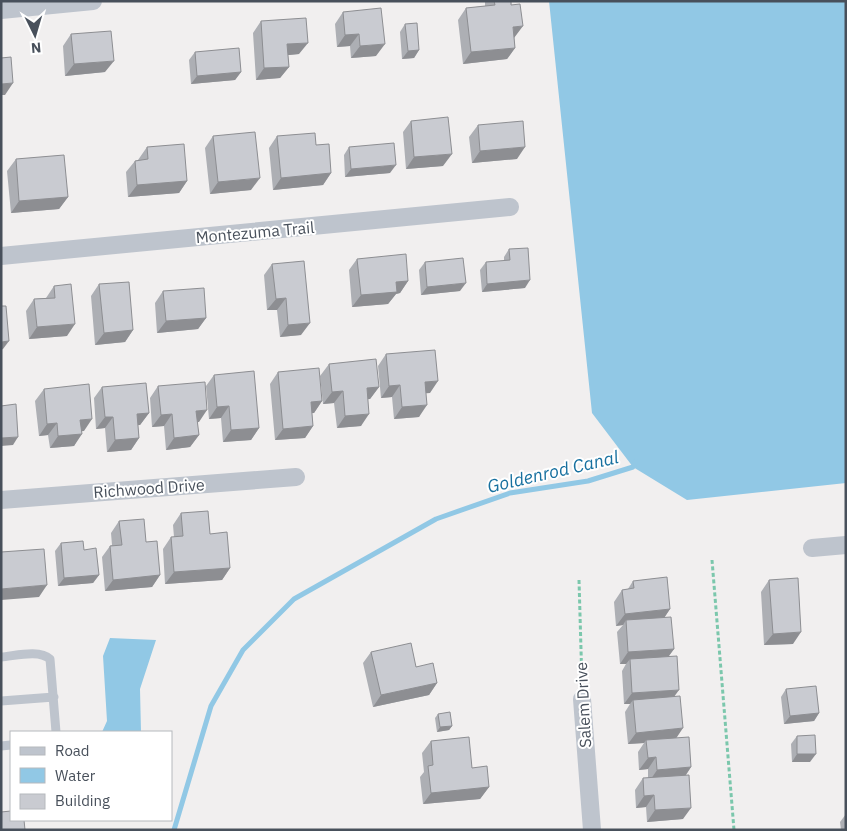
<svg xmlns="http://www.w3.org/2000/svg" width="847" height="831" font-family="'IBM Plex Sans',sans-serif">
<style>
.water{fill:#91c8e5}
.lines{fill:none;stroke-linecap:round;stroke-linejoin:round}
.stream{stroke:#91c8e5;stroke-width:5}
.path{stroke:#7bc7ac;stroke-width:3;stroke-dasharray:4 2.5;stroke-linecap:butt}
.lane{stroke:#bec4cd;stroke-width:9}
.street{stroke:#bec4cd;stroke-width:18}
.wall{fill:#adafb4}
.shaded-wall{fill:#8d8e92}
.building{fill:#c9cbd1;stroke:#8d8e92}
.labels{text-anchor:middle;stroke-width:4;stroke-linejoin:round;paint-order:stroke}
.street-label{font-size:16px;fill:#48505b;stroke:#fff}
.water-label{font-size:18px;font-style:italic;fill:#17709f;stroke:#fff}
</style>
<rect width="100%" height="100%" fill="#f1efef"/>
<path class="water" d="M549,1H846V483L687,500L633,467L592,413Z
M110,638L156,640L140,689L141,732H102L107,721L103,656Z"/>
<g class="lines">
<path class="stream" d="M174,830L211,706L243,650L294,599L436,519L510,493L588,481L633,467L636,461"/>
<path class="path" d="M712,560L734,830
M579,580L582,684"/>
<path class="lane" d="M1,657C15,656 39,649 50,659L56,732
M1,701L54,697
M1,746L11,745"/>
<path class="street" d="M1,10L93,1
M1,256L510,207
M1,500L296,477
M812,548L846,545
M582,699L592,830"/>
</g>
<path class="wall" d="M485,1H511L515,48L507,59L463,64L458,20L466,8L485,6Z
M343,12L376,56L351,58L350,46L337,47L335,24Z
M261,21L299,54L288,55L289,67L280,78L256,80L253,33Z
M405,24L419,50L414,58L402,59L400,32Z
M71,34L105,72L65,76L63,46Z
M195,52L241,72L235,80L191,84L189,60Z
M411,121L443,166L406,169L403,132Z
M478,125L517,159L472,163L469,137Z
M213,136L251,190L210,194L205,148Z
M277,136L316,145L331,173L323,185L273,190L269,148Z
M147,147L187,181L179,193L128,197L126,172L135,161L138,160Z
M349,147L390,173L345,177L344,155Z
M16,159L68,197L59,209L11,213L7,171Z
M509,249L525,288L482,292L480,270L486,262L504,261V257Z
M357,259L408,281L400,293L396,294L388,304L352,307L349,270Z
M425,262L460,291L421,295L419,270Z
M272,264L301,335L280,337L277,310H267L264,275Z
M99,284L133,330L125,342L95,345L91,296Z
M54,286L67,336L29,339L26,311L34,299L46,298Z
M163,291L206,318L198,329L157,333L155,303Z
M386,354L430,393H426L419,417L394,419L392,397L381,398L378,366Z
M329,364L379,387L370,399H368L361,426L337,428L334,403L323,404L320,376Z
M278,372L322,401L314,413H312L313,426L305,438L275,440L270,384Z
M214,375L259,428L251,440L223,442L221,418L209,419L206,386Z
M158,386L199,422H197L199,435L190,447L166,450L164,426L152,427L150,398Z
M102,387L149,413L140,425H138L139,438L131,450L107,452L105,428L96,429L94,398Z
M44,389L84,431H82L74,446L50,448L48,435L39,436L35,401Z
M181,513L210,534L230,568L222,580L165,584L163,549L171,537H174L173,525Z
M119,521L146,542L160,575L152,587L105,591L102,557L110,546L112,545L111,533Z
M61,543L84,550L99,575L93,583L58,586L55,551Z
M769,580L793,644L764,645L761,592Z
M633,581L670,609L664,618L674,649L669,656L674,696L676,738L691,767L686,775L683,819L647,822L646,807L636,808L635,790L643,778H648V769L639,770L638,752L644,743L628,744L625,712L630,704H624L622,671L626,664H620L617,632L623,625L616,626L614,602L622,590L628,589Z
M371,652L416,667L437,683L429,695L373,707L363,663Z
M786,689L819,713L814,721L784,724L781,697Z
M438,714L452,726L449,730L437,732L435,718Z
M797,736L810,762H792L791,744Z
M431,741L472,768L489,787L480,799L423,804L420,777L424,772L422,753Z
M846,814V830H841L840,822Z"/>
<path class="shaded-wall" d="M523,26L514,38L513,27Z
M359,34L350,46L337,47L345,35Z
M308,43L299,54L279,56L287,44Z
M385,44L376,56L351,58L360,46Z
M515,48L507,59L463,64L471,52Z
M419,50L414,58L402,59L408,51Z
M114,61L105,72L65,76L74,64Z
M289,67L280,78L256,80L264,68Z
M241,72L235,80L191,84L197,76Z
M13,83L5,95H1V84Z
M525,147L517,159L472,163L480,151Z
M452,154L443,166L406,169L414,157Z
M396,165L390,173L345,177L351,169Z
M331,173L323,185L273,190L281,178Z
M260,178L251,190L210,194L218,182Z
M187,181L179,193L128,197L137,185Z
M68,197L59,209L11,213L19,201Z
M530,280L525,288L482,292L487,284Z
M408,281L400,293L396,294L388,304L352,307L361,295L396,282Z
M466,283L460,291L421,295L427,287Z
M286,298L277,310H267L276,299Z
M206,318L198,329L157,333L166,321Z
M310,323L301,335L280,337L288,325Z
M75,324L67,336L29,339L37,327Z
M133,330L125,342L95,345L104,333Z
M9,341L3,349L1,350V342Z
M438,381L430,393L417,394L425,382Z
M400,385L392,397L381,398L389,386Z
M379,387L370,399L358,400L367,388Z
M343,391L334,403L323,404L332,392Z
M322,401L314,413L303,414L311,402Z
M427,405L419,417L394,419L402,407Z
M229,406L221,418L209,419L217,407Z
M207,410L199,422L188,423L196,411Z
M149,413L140,425L129,426L137,414Z
M172,414L164,426L152,427L161,415Z
M369,414L361,426L337,428L345,416Z
M105,417H113L105,428L96,429Z
M92,419L84,431L72,432L80,420Z
M57,423L48,435L39,436L47,424Z
M313,426L305,438L275,440L283,429Z
M259,428L251,440L223,442L231,430Z
M82,434L74,446L50,448L58,436Z
M199,435L190,447L166,450L174,438Z
M18,437L13,445L1,446V438Z
M139,438L131,450L107,452L115,440Z
M230,568L222,580L165,584L174,572Z
M99,575L93,583L58,586L64,578Z
M160,575L152,587L105,591L113,580Z
M47,585L39,597L1,600V589Z
M670,609L662,621L626,620L623,625L616,626L625,614Z
M801,632L793,644L764,645L773,634Z
M674,649L665,661L630,659L626,664H620L628,652Z
M437,683L429,695L373,707L381,695Z
M679,690L671,701L633,700L630,704H624L632,693Z
M819,713L814,721L784,724L790,716Z
M452,726L449,730L437,732L440,727Z
M683,728L675,740H646L644,743L628,744L636,733Z
M797,754H816L810,762H792Z
M656,757L648,769L639,770L648,758Z
M691,767L683,779L649,782L657,770Z
M489,787L480,799L423,804L431,793Z
M654,795L646,807L636,808L644,796Z
M691,808L683,819L647,822L655,810Z"/>
<path class="building" d="M494,1H511V5L520,4L523,26L513,27L515,48L471,52L466,8L495,5Z
M381,8L385,44L360,46L359,34L345,35L343,12Z
M306,18L308,43L287,44L289,67L264,68L261,21Z
M417,23L419,50L408,51L405,24Z
M111,31L114,61L74,64L71,34Z
M239,48L241,72L197,76L195,52Z
M11,57L13,83L1,84V58Z
M448,117L452,154L414,157L411,121Z
M523,121L525,147L480,151L478,125Z
M255,132L260,178L218,182L213,136Z
M315,133L316,145L329,144L331,173L281,178L277,136Z
M394,143L396,165L351,169L349,147Z
M184,144L187,181L137,185L135,161L148,159L147,147Z
M64,155L68,197L19,201L16,159Z
M528,248L530,280L487,284L486,262L510,260L509,249Z
M406,254L408,281L396,282L397,292L361,295L357,259Z
M463,258L466,283L427,287L425,262Z
M304,261L310,323L288,325L286,298L276,299L272,264Z
M129,282L133,330L104,333L99,284Z
M71,284L75,324L37,327L34,299L55,298L54,286Z
M204,288L206,318L166,321L163,291Z
M1,306H6L9,341L1,342Z
M435,350L438,381L425,382L427,405L402,407L400,385L389,386L386,354Z
M376,359L379,387L367,388L369,414L345,416L343,391L332,392L329,364Z
M319,368L322,401L311,402L313,426L283,429L278,372Z
M254,371L259,428L231,430L229,406L217,407L214,375Z
M205,382L207,410L196,411L199,435L174,438L172,414L161,415L158,386Z
M146,383L149,413L137,414L139,438L115,440L113,417H105L102,387Z
M89,384L92,419L80,420L82,434L58,436L57,423L47,424L44,389Z
M16,404L18,437L1,438V406Z
M208,511L210,534L227,532L230,568L174,572L171,537L183,536L181,513Z
M144,519L146,542L157,541L160,575L113,580L110,546L122,545L119,521Z
M83,541L84,550L96,548L99,575L64,578L61,543Z
M44,549L47,585L1,589V552Z
M667,577L670,609L625,614L622,590L634,588L633,581Z
M798,578L801,632L773,634L769,580Z
M671,617L674,649L628,652L626,620Z
M411,643L416,667L433,663L437,683L381,695L371,652Z
M677,656L679,690L632,693L630,659Z
M816,686L819,713L790,716L786,689Z
M680,696L683,728L636,733L633,700Z
M450,712L452,726L440,727L438,714Z
M815,735L816,754H797V736Z
M469,737L472,768L487,766L489,787L431,793L428,766L433,765L431,741Z
M689,737L691,767L657,770L656,757L648,758L646,740Z
M689,775L691,808L655,810L654,795L644,796L643,778Z
M11,811V820H24L25,830H1V812Z"/>
<g class="labels">
<g class="street-label">
<text transform="translate(255 232) rotate(-5)" y="6">Montezuma Trail</text>
<text transform="translate(149 488) rotate(-4)" y="6">Richwood Drive</text>
<text transform="translate(583 705) rotate(-93)" y="6">Salem Drive</text>
</g>
<g class="water-label">
<text transform="translate(553 472) rotate(-13)" y="6">Goldenrod Canal</text>
</g>
</g>
<rect width="847" height="831" fill="none" stroke="#48505b" stroke-width="5"/>
<rect x="10" y="731" width="162" height="90" fill="#ffffff" stroke="#b6b9bd"/>
<rect x="20" y="747" width="25" height="8" fill="#bec4cd" stroke="#b6b9bd"/>
<text x="55" y="756" font-size="15" fill="#48505b">Road</text>
<rect x="20" y="768" width="25" height="15" fill="#91c8e5" stroke="#b6b9bd"/>
<text x="55" y="781" font-size="15" fill="#48505b">Water</text>
<rect x="20" y="794" width="25" height="15" fill="#c9cbd1" stroke="#b6b9bd"/>
<text x="55" y="806" font-size="15" fill="#48505b">Building</text>
<g transform="translate(35 35) rotate(175)" stroke="#ffffff" stroke-width="4" paint-order="stroke">
<path d="M0-4L9 19L0 12L-9 19Z" fill="#48505b"/>
<text y="-8" font-size="14" font-weight="bold" text-anchor="middle" fill="#48505b">N</text>
</g>
</svg>
